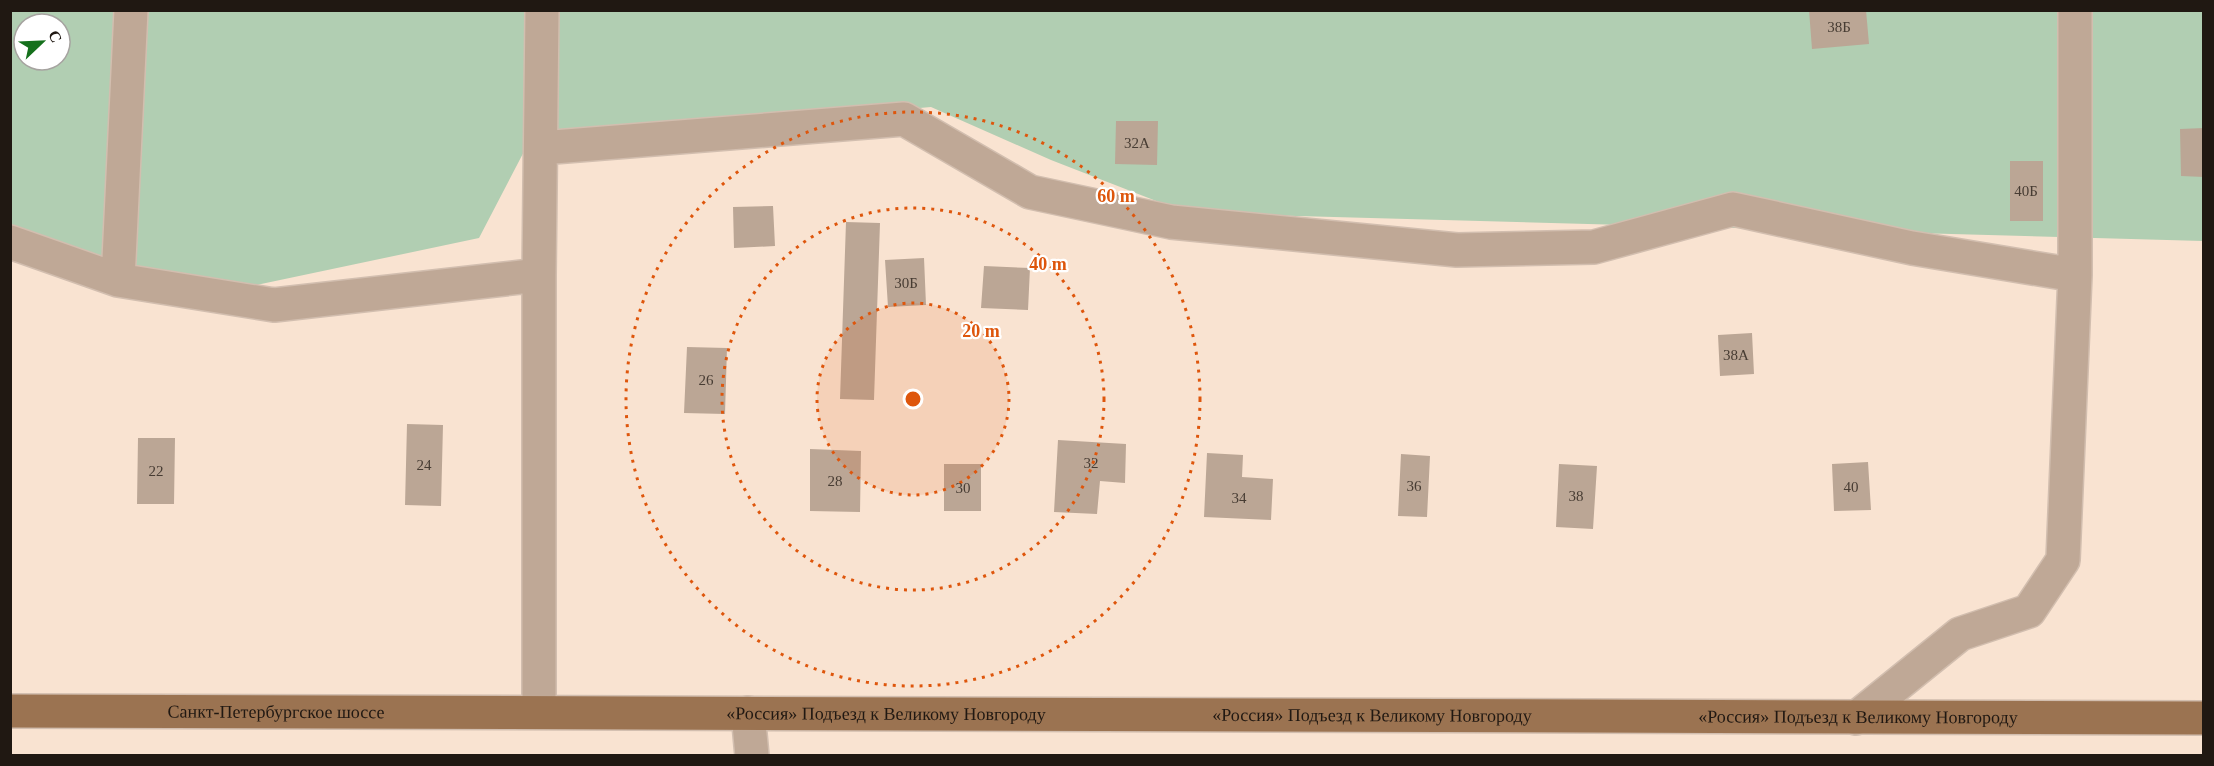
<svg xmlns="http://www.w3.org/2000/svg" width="2214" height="766" font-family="Georgia,serif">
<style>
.green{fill:#b1ceb2;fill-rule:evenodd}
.building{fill:#bba695}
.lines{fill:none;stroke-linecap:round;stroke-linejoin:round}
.minor-casing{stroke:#d2beaf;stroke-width:36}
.major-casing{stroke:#d2beaf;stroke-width:36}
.minor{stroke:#bfa896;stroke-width:33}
.major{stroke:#9b7351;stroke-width:33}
.ring{fill:none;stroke:#de560c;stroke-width:3;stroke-dasharray:3 6}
.labels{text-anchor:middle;stroke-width:4.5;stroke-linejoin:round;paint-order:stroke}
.number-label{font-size:15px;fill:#473c33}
.street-label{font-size:18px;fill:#201812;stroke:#fff}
.centre{fill:#de560c;stroke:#fff;stroke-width:3}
.ring-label{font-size:18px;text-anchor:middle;font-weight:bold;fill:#de560c;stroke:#fff;stroke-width:4.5;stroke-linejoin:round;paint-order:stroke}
</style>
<rect width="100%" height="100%" fill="#f9e3d1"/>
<path class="green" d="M11,11H2203V241L1187,213L1051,160L931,107L529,142L479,238L233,290L11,240ZM24,24H60V60H24Z"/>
<path class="building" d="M1809,10H1866L1869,44L1812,49Z
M1116,121H1158L1157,165L1115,164Z
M2204,128V177L2181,176L2180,129Z
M2010,161H2043V221H2010Z
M773,206L775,246L734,248L733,207Z
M846,222L880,223L874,400L840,399Z
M924,258L926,305L888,307L885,260Z
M984,266L1030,268L1028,310L981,308Z
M1752,333L1754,374L1720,376L1718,335Z
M687,347L727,348L725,414L684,413Z
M407,424L443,425L441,506L405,505Z
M138,438H175L174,504H137Z
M1058,440L1126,444L1125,483L1100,481L1097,514L1054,512Z
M810,449L861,451L860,512L810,511Z
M1207,453L1243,455L1242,477L1273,479L1271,520L1204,517Z
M1401,454L1430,456L1427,517L1398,516Z
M1868,462L1871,510L1834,511L1832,464Z
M944,464H981V511H944Z
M1559,464L1597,466L1593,529L1556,527Z"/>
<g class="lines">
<g class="minor-casing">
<path id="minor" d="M541,148L904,119L1030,192L1171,222L1457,250L1594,247L1733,209L1912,248L2075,275
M10,242L118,280L274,305L539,275
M118,280L131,10
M539,711V275L542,10
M748,713L752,756
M1856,718L1960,634L2029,611L2063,560L2075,275V10"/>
</g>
<g class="major-casing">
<g id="major">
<path id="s1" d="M10,711L2204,718"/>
</g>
</g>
<use href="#minor" class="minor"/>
<use href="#major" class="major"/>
</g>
<circle cx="913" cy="399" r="96" fill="#de560c" fill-opacity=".12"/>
<g class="ring">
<circle cx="913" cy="399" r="96"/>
<circle cx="913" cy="399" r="191"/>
<circle cx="913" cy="399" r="287"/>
</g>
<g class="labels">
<g class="number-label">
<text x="1839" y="32">38Б</text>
<text x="1137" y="148">32А</text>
<text x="2026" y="196">40Б</text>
<text x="906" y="288">30Б</text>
<text x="1736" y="360">38А</text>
<text x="706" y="385">26</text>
<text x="1091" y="468">32</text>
<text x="424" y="470">24</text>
<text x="156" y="476">22</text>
<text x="835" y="486">28</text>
<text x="1414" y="491">36</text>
<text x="1851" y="492">40</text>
<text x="963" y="493">30</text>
<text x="1576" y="501">38</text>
<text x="1239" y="503">34</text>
</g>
<g class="street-label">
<text dy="6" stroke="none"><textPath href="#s1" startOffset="266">Санкт-Петербургское шоссе</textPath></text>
<text dy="6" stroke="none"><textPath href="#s1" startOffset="876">«Россия» Подъезд к Великому Новгороду</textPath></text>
<text dy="6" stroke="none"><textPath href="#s1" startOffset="1362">«Россия» Подъезд к Великому Новгороду</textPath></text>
<text dy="6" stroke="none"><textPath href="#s1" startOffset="1848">«Россия» Подъезд к Великому Новгороду</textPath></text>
</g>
</g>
<circle cx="913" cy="399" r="9" class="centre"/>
<g class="ring-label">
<text x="1116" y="202">60 m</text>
<text x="1048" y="270">40 m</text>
<text x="981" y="337">20 m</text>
</g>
<rect width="2214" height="766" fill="none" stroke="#201812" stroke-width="24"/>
<g transform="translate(42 42) rotate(67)"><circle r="28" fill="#ffffff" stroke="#a6a3a0" stroke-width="1.5"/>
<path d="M0-4.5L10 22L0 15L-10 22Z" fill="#15701c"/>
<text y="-9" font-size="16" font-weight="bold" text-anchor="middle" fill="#201812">С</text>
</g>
</svg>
